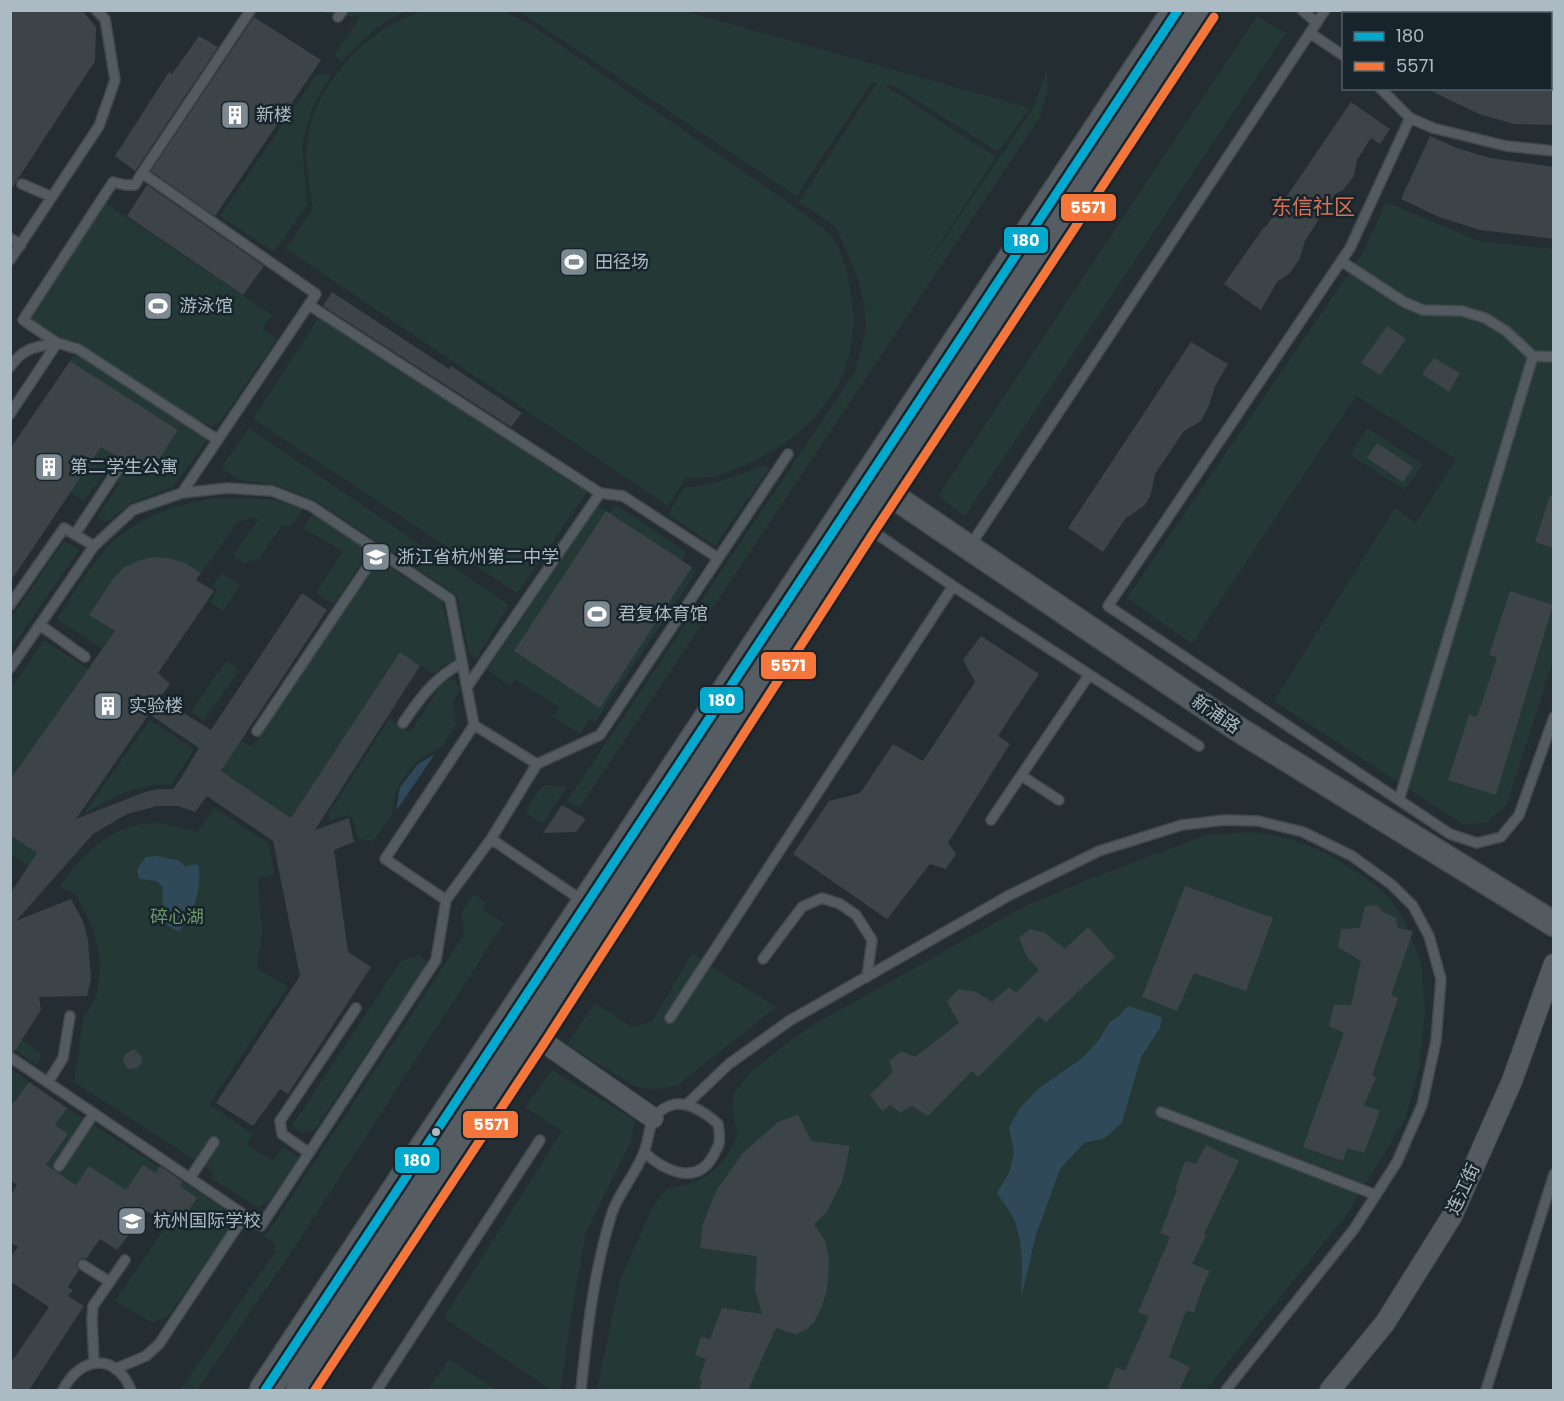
<svg xmlns="http://www.w3.org/2000/svg" width="1564" height="1401" font-family="Poppins,'Noto Sans SC',sans-serif">
<style>
.green{fill:#243936}
.water{fill:#2f4958}
.building{fill:#3c4447;fill-rule:evenodd}
.lines{fill:none;stroke-linecap:round;stroke-linejoin:round}
.service-casing{stroke:#42484c;stroke-width:12}
.minor-casing{stroke:#42484c;stroke-width:22}
.tertiary-casing{stroke:#42484c;stroke-width:27}
.primary-casing{stroke:#41494e;stroke-width:33}
.service{stroke:#545b60;stroke-width:9}
.minor{stroke:#545b60;stroke-width:20}
.tertiary{stroke:#545b60;stroke-width:24}
.primary{stroke:#565d62;stroke-width:30}
.bus-1-casing{stroke:#18242b;stroke-width:14}
.bus-2-casing{stroke:#18242b;stroke-width:14}
.bus-1{stroke:#00a9ce;stroke-width:9}
.bus-2{stroke:#f5763a;stroke-width:9}
.bus-dot{fill:#acbac4;stroke:#18242b;stroke-width:2}
.labels{text-anchor:middle;stroke-width:5;stroke-linejoin:round;paint-order:stroke}
.poi-label{font-size:18px;fill:#acbac4;stroke:#18242b;text-anchor:start}
.street-label{font-size:18px;fill:#acbac4;stroke:#18242b}
.park-label{font-size:18px;fill:#6c996d;stroke:#18242b}
.quarter-label{font-size:21px;fill:#d47357;stroke:#18242b}
.line-badge{stroke:#18242b;stroke-width:2}
.badge-label{font-size:16px;text-anchor:middle;font-weight:bold;fill:#fff}
</style>
<rect width="100%" height="100%" fill="#242d31"/>
<path class="green" d="M312,11H406C381,21 360,42 342,61L334,55L360,17Z
M426,11H503L530,24L812,219C818,224 824,229 829,234C843,250 848,275 851,294C865,371 819,430 752,462C738,468 724,475 709,477C701,478 693,478 686,478L668,506L286,249L313,208C309,187 305,166 307,144C312,86 371,23 426,11Z
M519,11H684L1030,108L998,152L894,86L884,85L996,157L915,282L1033,108L1047,69L1048,89L1040,117L579,808L567,801L855,372L866,329L864,304L857,276L836,227L799,202L877,83L872,82L796,196Z
M1257,16L1286,33L965,516L938,496Z
M317,74L331,75L312,108L302,145L307,205L274,252L220,216Z
M101,200L272,315L262,329L277,339L220,422L213,426L198,421L79,343L57,337L30,317Z
M1386,202L1479,241L1553,249V661L1507,804L1486,823L1462,824L1274,701L1395,508L1416,523L1456,459L1356,396L1192,644L1127,598L1364,251Z
M319,317L587,492L517,593L253,419Z
M75,353L207,440L174,486L132,503L106,522L97,517L120,483L105,472L84,501L71,493L108,436L121,459L149,475L178,430L70,361Z
M249,428L509,605L476,659L469,654L457,595L316,501L276,485L240,480L221,468Z
M1367,428L1423,464L1405,490L1350,455Z
M764,465L769,468L715,546L668,514L685,487C714,487 738,475 764,465Z
M219,498L269,499L304,508L291,526L282,525L259,559L245,563L233,555L259,519L250,518L238,522L201,573L185,563L168,558L154,557L112,580L89,614L115,631L102,649L57,619C72,597 86,571 104,551C132,519 178,502 219,498Z
M616,505L686,552L682,561L697,571L595,722L589,719L580,734L553,717L560,707L515,680L510,686L487,670L598,506L610,513Z
M313,513L369,551L333,605L316,593L343,551L303,528Z
M64,541L79,550L13,646L11,645V618Z
M378,560L442,601L456,661L444,665L433,674L400,653L291,818L221,771L241,741L252,747Z
M222,573L240,585L223,611L210,602L217,590L212,586Z
M44,640L88,669L11,780V689Z
M226,661L236,667L238,672L204,721L191,712Z
M449,679L455,680L460,690L453,702L456,725L441,747L416,761L398,786L394,796L392,814L373,841L357,838L353,819L349,815L331,820L328,815L389,719L410,733L441,685Z
M150,720L194,749L171,785C140,781 109,800 83,815Z
M547,785L567,787L542,824L525,812L541,787Z
M214,807L268,843L275,874L258,878L262,932L257,969L288,986L209,1104L253,1134L247,1145L273,1161L283,1147L299,1157L269,1201L258,1208L211,1178L213,1172L74,1082L83,1020L98,992L100,958L93,928L76,894L60,887C81,854 112,825 152,823C166,822 184,829 198,832Z
M1253,832L1287,838L1324,852L1365,877L1388,896L1402,916L1421,962L1425,1010L1419,1069L1405,1119L1348,1213L1206,1390H597L620,1280L652,1208L666,1189C707,1181 719,1174 738,1135L732,1112L733,1094L751,1071L806,1029L1023,907L1092,878L1206,835Z
M10,835L37,853L28,866L11,854Z
M474,894L487,903L483,910L504,923L294,1248L197,1390H180L275,1252V1243L264,1236L273,1225L464,935L461,913Z
M692,954L776,1007L678,1085L654,1090L637,1087L567,1045L595,1003L632,1027L652,1021Z
M419,956L428,962L315,1129L303,1133L292,1126L401,961Z
M22,1040L42,1054L37,1065L11,1047Z
M11,1069L29,1082L11,1108Z
M552,1070L635,1120L631,1141L586,1232L571,1316L561,1388L551,1390L444,1318L562,1131L525,1107Z
M67,1108L222,1207L231,1218L228,1231L168,1316L153,1323L115,1301L168,1224L147,1211L135,1226L46,1165L68,1135L55,1125Z
M449,1359L497,1390H428Z"/>
<path class="water" d="M435,754L396,811L400,787L418,764Z
M156,856L178,860L186,867L195,864L199,866C201,890 195,912 179,931C153,923 166,907 162,886L156,881L140,879C134,870 140,864 146,857Z
M1128,1006L1162,1017L1160,1028L1141,1057L1122,1122L1105,1138L1084,1143L1060,1169L1036,1235L1021,1298C1022,1272 1024,1247 1015,1222C1011,1212 1003,1202 997,1193L1009,1173L1014,1153L1009,1127L1021,1107L1038,1089L1081,1059L1098,1041L1110,1022L1119,1016Z"/>
<path class="building" d="M10,10H82L96,27L95,61L10,191Z
M254,17L321,60L215,216L151,171Z
M199,36L218,47L135,171L115,156L169,72L172,74Z
M1425,88H1554V125L1514,124L1479,114Z
M1351,102L1390,129L1380,144L1371,138L1357,160L1354,176L1343,190L1335,194L1305,241L1300,258L1290,273L1277,282L1261,310L1224,284L1264,227L1265,228Z
M1430,136L1457,148L1490,158L1554,167V239L1480,230L1439,217L1401,199Z
M147,185L264,266L243,295L127,216Z
M332,292L449,369L451,366L522,413L511,427L323,306Z
M1387,326L1406,339L1380,375L1361,363Z
M1191,342L1228,364L1215,386L1209,405L1201,421L1184,431L1155,474L1151,494L1145,505L1125,519L1103,552L1068,528Z
M1434,358L1460,373L1449,392L1422,374Z
M70,361L178,430L149,475L101,447L10,582V449Z
M1377,443L1413,467L1403,482L1367,458Z
M1550,496H1554V548L1535,542Z
M606,511L692,567L600,708L514,651Z
M154,557L168,558L185,563L201,573L196,580L214,591L158,673L170,684L160,698L211,730L302,593L327,610L221,771L291,818L400,652L420,666L315,830L349,818L354,842L334,850L348,952L371,967L288,1094L280,1089L253,1126L216,1103L300,976L273,841L207,796L195,812L178,806H157L127,814L93,834L16,921L71,899L83,921L88,940L91,979L87,996L39,997L41,1010L14,1052L10,1050V894L37,853L10,835V780L115,631L89,615L112,580L123,568L140,560ZM149,714L199,748L181,778L173,789H157L142,793L76,819Z
M1510,591L1553,605L1496,795L1448,780L1469,715L1477,717L1497,657L1489,655Z
M981,636L1039,674L998,736L1010,744L948,843L956,854L946,869L930,864L887,919L793,854L829,801L860,793L893,744L923,761L975,682L963,660Z
M562,805L586,819L576,832L543,833Z
M1185,886L1273,918L1246,991L1194,973L1177,1011L1142,997Z
M1377,905L1383,912L1396,918L1398,928L1413,931L1391,995L1398,998L1372,1076L1376,1077L1364,1105L1380,1111L1364,1153L1347,1148L1343,1161L1303,1147L1344,1033L1329,1026L1334,1005H1351L1361,961L1338,947L1341,929L1360,928L1365,906Z
M1088,927L1115,957L1046,1022L1039,1016L978,1077L972,1071L928,1116L912,1106L900,1113L891,1105L882,1111L870,1095L893,1072L889,1061L901,1051L915,1057L959,1023L947,1002L958,989L976,992L992,1002L1009,987L1016,993L1039,970L1027,957L1019,938L1030,929L1045,933L1065,949Z
M134,1049L141,1056L142,1063L137,1068L128,1069L123,1061L125,1054Z
M29,1082L67,1108L55,1125L68,1134L46,1165L76,1185L89,1166L126,1190L143,1165L156,1173L160,1166L183,1182L180,1186L197,1198L176,1229L147,1211L117,1250L100,1239L86,1259L83,1258L78,1261L76,1265L79,1270L68,1287L73,1290L68,1296L84,1306L29,1390H10V1364L49,1307L10,1281V1258L18,1247L10,1242V1196L17,1185L10,1180V1108Z
M798,1115L811,1141L850,1146L842,1182L826,1213L814,1224L825,1241L829,1260L827,1290L821,1309L814,1322L806,1330L795,1334L776,1328L748,1390H699L702,1381L699,1380L706,1359L695,1355L701,1337L710,1339L722,1308L762,1314L755,1290L757,1256L700,1248L703,1224L716,1191L742,1154L778,1122Z
M1206,1145L1239,1161L1204,1234L1206,1235L1192,1264L1210,1271L1203,1286L1194,1312L1186,1311L1169,1357L1190,1367L1179,1390H1107L1116,1367L1125,1371L1149,1316L1138,1312L1170,1237L1160,1233L1177,1190L1175,1189L1185,1161L1196,1164Z"/>
<g class="lines">
<g class="service-casing">
<path id="service" d="M1302,10L1317,23
M338,17L343,10
M1310,33L1344,56
M1380,88L1410,118L1433,128L1506,146L1554,151
M1410,118L1350,248L1108,606L1450,834L1477,843L1501,837L1519,815L1554,717
M142,173L250,11
M22,184L52,197
M10,238L21,245
M10,260L99,126L115,80L105,19L96,10
M1341,261L1404,302L1423,310L1462,311L1485,318L1506,331L1533,356L1554,357
M309,305L600,493L623,496L718,558
M57,343L23,320L113,182L125,185H135L142,173L316,294L182,493
M10,367C24,347 35,347 57,343
M10,414L57,343L78,349L218,440
M868,528L953,586L1199,746
M75,534L120,466
M970,546L1325,10
M10,605L64,528L94,546
M40,625L85,657
M10,668L94,546L133,510L182,493L228,488L272,491L311,506L450,599L474,725L385,859L446,900L491,839L583,901
M467,687L600,493
M403,723C420,698 435,677 462,663
M474,725L537,764L491,839
M257,731L378,551
M537,764L600,735L788,454
M1022,776L1059,800
M1399,800L1533,356
M991,820L1089,675
M763,959L802,907L822,898L840,904L856,915L872,940L867,977
M670,1018L953,586
M10,1057L261,1226L436,960L446,900
M48,1082L63,1058L70,1016
M686,1105L729,1064L789,1021L1008,896L1099,851L1182,825L1225,820L1258,821L1303,832L1352,856L1392,885L1413,906L1429,936L1441,979L1436,1041L1422,1105L1397,1162L1354,1229L1226,1390
M1161,1112L1376,1195
M309,1153L282,1134L280,1121L356,1008
M59,1166L94,1113
M190,1178L214,1142
M83,1265L110,1282
M94,1362L92,1320L93,1306L125,1260
M115,1369L146,1356L159,1344L245,1215
M63,1390C80,1356 116,1352 131,1390
M377,1390L540,1140
M581,1390C587,1331 594,1270 612,1213C619,1192 636,1174 644,1152C651,1134 647,1115 669,1106C686,1099 706,1113 718,1124C719,1130 720,1138 719,1143C718,1147 715,1152 713,1156C696,1187 663,1170 644,1152
M1486,1390L1554,1174"/>
</g>
<g class="minor-casing">
<path id="minor" d="M535,1036L653,1118
M1330,1390L1385,1323L1452,1216L1512,1081L1554,964"/>
</g>
<g class="tertiary-casing">
<path id="tertiary" d="M887,492L1238,729L1554,924"/>
</g>
<g class="primary-casing">
<path id="primary" d="M265,1390C570,931 871,469 1178,10
M301,1390L535,1036L864,525L1204,10"/>
</g>
<use href="#service" class="service"/>
<use href="#minor" class="minor"/>
<use href="#tertiary" class="tertiary"/>
<use href="#primary" class="primary"/>
<g class="bus-1-casing">
<path id="bus-1" d="M265,1390L1178,10"/>
</g>
<g class="bus-2-casing">
<path id="bus-2" d="M315,1390L545,1042L874,532L1214,17"/>
</g>
<use href="#bus-1" class="bus-1"/>
<use href="#bus-2" class="bus-2"/>
</g>
<defs>
<g id="building-square" transform="scale(1.5)"><rect x="-9" y="-9" width="18" height="18" rx="4" fill="#7c8991" stroke="#18242b"/><path d="M-4-6H4V6H1V3H-1V6H-4ZM-2.5-4.3h1.7v1.8h-1.7ZM.8-4.3h1.7v1.8H.8ZM-2.5-1h1.7V.8h-1.7ZM.8-1h1.7V.8H.8Z" fill="#fff"/></g>
<g id="stadium-square" transform="scale(1.5)"><rect x="-9" y="-9" width="18" height="18" rx="4" fill="#7c8991" stroke="#18242b"/><path d="M0-5a6.5 5 0 1 0 0 10a6.5 5 0 1 0 0-10ZM-3.5-1.8h7v3.6h-7Z" fill="#fff"/></g>
<g id="school-square" transform="scale(1.5)"><rect x="-9" y="-9" width="18" height="18" rx="4" fill="#7c8991" stroke="#18242b"/><path d="M0-5L7-2L0 1L-7-2ZM-4 1L0 2.5L4 1V4Q0 6-4 4Z" fill="#fff"/></g>
</defs>
<g fill-rule="evenodd">
<use href="#building-square" x="235" y="115"/>
<use href="#stadium-square" x="574" y="262"/>
<use href="#stadium-square" x="158" y="306"/>
<use href="#building-square" x="49" y="467"/>
<use href="#school-square" x="376" y="557"/>
<use href="#stadium-square" x="597" y="614"/>
<use href="#building-square" x="108" y="706"/>
<use href="#school-square" x="132" y="1221"/>
</g>
<circle class="bus-dot" cx="436" cy="1132" r="5"/>
<g class="labels">
<g class="poi-label">
<text x="256" y="121">新楼</text>
<text x="595" y="268">田径场</text>
<text x="179" y="312">游泳馆</text>
<text x="70" y="473">第二学生公寓</text>
<text x="397" y="563">浙江省杭州第二中学</text>
<text x="618" y="620">君复体育馆</text>
<text x="129" y="712">实验楼</text>
<text x="153" y="1227">杭州国际学校</text>
</g>
<g class="street-label">
<text transform="translate(1216 714) rotate(34)" y="6">新浦路</text>
<text transform="translate(1463 1189) rotate(-65)" y="6">连江街</text>
</g>
<g class="park-label">
<text x="177" y="923">碎心湖</text>
</g>
<g class="quarter-label">
<text x="1313" y="214">东信社区</text>
</g>
</g>
<g class="line-badge">
<rect x="1060" y="193" width="57" height="29" rx="6" fill="#f5763a"/>
<rect x="1003" y="226" width="46" height="28" rx="6" fill="#00a9ce"/>
<rect x="760" y="651" width="57" height="29" rx="6" fill="#f5763a"/>
<rect x="699" y="686" width="45" height="28" rx="6" fill="#00a9ce"/>
<rect x="462" y="1110" width="57" height="29" rx="6" fill="#f5763a"/>
<rect x="394" y="1146" width="46" height="28" rx="6" fill="#00a9ce"/>
</g>
<g class="badge-label">
<text x="1088" y="213">5571</text>
<text x="1026" y="246">180</text>
<text x="788" y="671">5571</text>
<text x="722" y="706">180</text>
<text x="491" y="1130">5571</text>
<text x="417" y="1166">180</text>
</g>
<rect width="1564" height="1401" fill="none" stroke="#acbac4" stroke-width="24"/>
<rect x="1342" y="12" width="210" height="78" fill="#18242b" stroke="#536068" stroke-width="1.5"/>
<rect x="1354" y="32" width="30" height="9" fill="#00a9ce" stroke="#536068" stroke-width="1.5"/>
<text x="1396" y="42" font-size="18" fill="#acbac4">180</text>
<rect x="1354" y="62" width="30" height="9" fill="#f5763a" stroke="#536068" stroke-width="1.5"/>
<text x="1396" y="72" font-size="18" fill="#acbac4">5571</text>
</svg>
